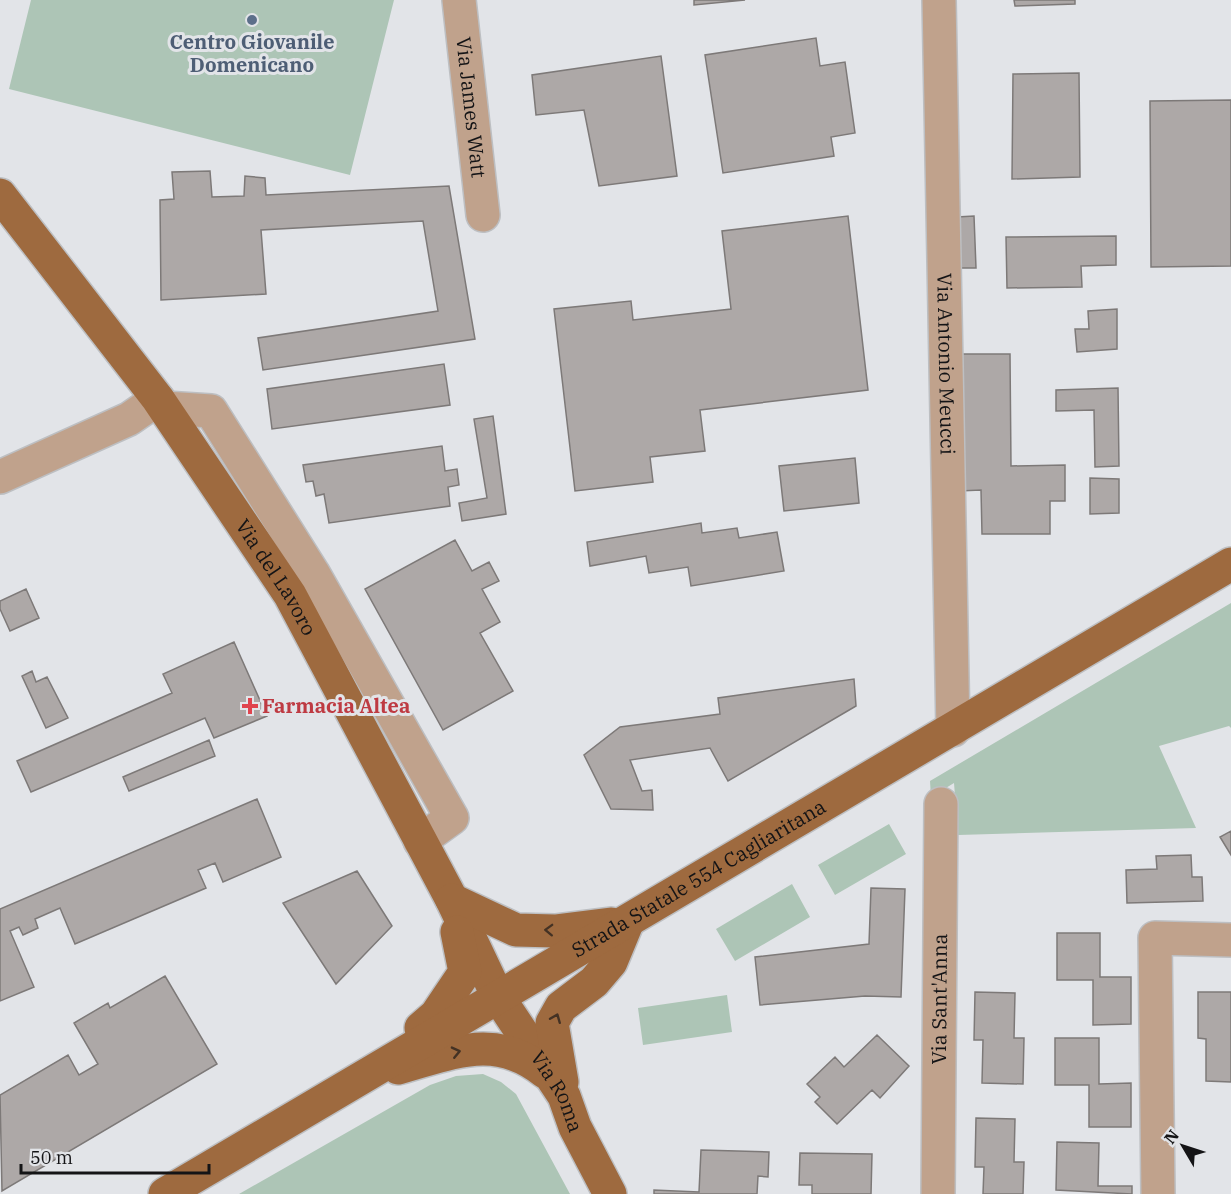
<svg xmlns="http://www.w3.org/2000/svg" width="1231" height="1194" font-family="'IBM Plex Serif',serif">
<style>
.green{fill:#adc5b6}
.building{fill:#ada8a7;stroke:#7d7978;stroke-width:1.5}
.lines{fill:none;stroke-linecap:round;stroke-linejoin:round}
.minor-casing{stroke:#bdbfc2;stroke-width:36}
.major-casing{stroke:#bdbfc2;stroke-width:36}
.minor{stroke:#c0a28c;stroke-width:33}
.major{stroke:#9e6a3f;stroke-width:33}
.oneway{stroke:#443224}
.service-dot{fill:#5c6f8a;stroke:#e2e4e8;stroke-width:2}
.health-dot{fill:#e0444e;stroke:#e2e4e8;stroke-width:2}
.labels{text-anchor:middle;stroke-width:6;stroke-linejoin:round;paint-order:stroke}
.service-label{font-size:20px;font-weight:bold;fill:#4e5e75;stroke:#e2e4e8}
.street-label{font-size:20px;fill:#141416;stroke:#e2e4e8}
.health-label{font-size:20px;font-weight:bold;fill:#be3a42;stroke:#e2e4e8;text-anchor:start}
</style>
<rect width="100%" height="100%" fill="#e2e4e8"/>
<path class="green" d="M31,0H394L350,175L9,89Z
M1231,603V728L1229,726L1159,746L1196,828L958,835L954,783L931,797L930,781Z
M889,824L906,854L835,895L818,865Z
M792,884L810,917L735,961L716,929Z
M727,995L732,1032L643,1045L638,1008Z
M483,1074L501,1082L516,1094L570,1194H239L430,1085L456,1076Z"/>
<path class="building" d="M694,0H745L694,5Z
M1014,0H1075V4L1015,6Z
M816,38L820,66L845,62L855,133L831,137L834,156L723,173L705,55Z
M661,56L677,176L599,186L584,110L536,115L532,75Z
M1079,73L1080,177L1012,179L1013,74Z
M1231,100V266L1151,267L1150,101Z
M210,171L212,197L244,196L245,176L265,178L266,195L449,186L475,339L263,370L258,338L438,311L423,221L261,230L266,294L161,300L160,200L174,199L172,172Z
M848,216L868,390L700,410L705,451L650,457L653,482L575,491L554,309L631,301L633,320L731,309L722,231Z
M974,216L976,268H957V217Z
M1116,236V265L1081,266L1082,287L1007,288L1006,237Z
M1117,309V349L1077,352L1075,329H1089L1088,311Z
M958,354H1010L1011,466L1065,465V501H1050V534H982L981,490L959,491Z
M444,364L450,405L272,429L267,389Z
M1118,388L1119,466L1095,467L1094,410L1056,411V390Z
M493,416L506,514L462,521L459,503L487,498L474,419Z
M442,446L445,471L457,469L459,485L448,487L450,506L329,523L324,494L316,496L313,481L306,482L303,465Z
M855,458L859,503L784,511L779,466Z
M1090,478L1119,479V513L1090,514Z
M701,523L702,533L737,528L739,538L777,532L784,571L691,586L688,567L649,573L646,556L590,566L587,542Z
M455,540L472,571L489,562L499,581L482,589L500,622L480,633L513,691L443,730L365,589Z
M26,589L39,618L10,631L0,609V601Z
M234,642L267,716L214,738L205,718L31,792L17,761L172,693L163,674Z
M32,671L36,682L47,677L68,718L46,728L22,676Z
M854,679L856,706L728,781L710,748L630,760L642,791L652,790L653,810L611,809L584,755L620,727L720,714L718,698Z
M209,740L215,756L129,791L123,777Z
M257,799L281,857L223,882L215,863L198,870L206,888L75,944L60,908L35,919L38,928L23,935L19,927L10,931L34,987L0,1001V909Z
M1231,831V855L1220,837Z
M1191,855L1192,877H1202L1203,901L1127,903L1126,870L1157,869L1156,856Z
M357,871L392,926L336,984L283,903Z
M871,888L905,889L901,997L865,996L760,1005L755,957L869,944Z
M1057,933H1100V977H1131V1024L1093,1025V980H1057Z
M165,976L217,1064L2,1191L0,1095L68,1055L79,1075L98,1064L74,1023L108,1003L110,1008Z
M975,992L1015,993L1014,1038H1024L1023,1084L982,1083L983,1040H974Z
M1198,992H1231V1082L1206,1081V1039L1198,1038Z
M877,1035L909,1066L880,1098L872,1090L837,1124L815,1102L820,1097L807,1084L835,1057L844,1067Z
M1055,1038H1099V1084L1131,1083V1127H1089V1085H1055Z
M976,1118L1015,1119L1014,1162H1024L1023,1194H983L984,1167H975Z
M1057,1142L1099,1143L1098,1186H1132V1194L1056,1190Z
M701,1150L769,1152L768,1177L758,1176L757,1194H654V1190L699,1192Z
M800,1153L872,1154L871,1194H812V1185H799Z"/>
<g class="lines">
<g class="minor-casing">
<g id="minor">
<path id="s1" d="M459,0L483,215"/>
<path id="s2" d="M939,0L953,730"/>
<path d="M165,408L211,411L313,573L452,818L420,841"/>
<path d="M0,477L129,419L158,399"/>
<path id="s3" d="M938,1194L941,804"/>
<path d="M1158,1194L1155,938L1231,940"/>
</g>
</g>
<g class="major-casing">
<g id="major">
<path id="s4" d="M0,195L158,399L290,595L452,900L497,995L564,1096L575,1127L610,1194"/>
<path d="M452,900L516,930L555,931L611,924"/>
<path d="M421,1028L436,1015L465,972L457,932"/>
<path d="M398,1068C453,1053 495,1032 545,1072"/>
<path d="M562,1082L552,1023L561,1007L594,982L611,962L628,921"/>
<path id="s5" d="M165,1194C520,982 877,775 1231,564"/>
</g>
</g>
<use href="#minor" class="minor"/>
<use href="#major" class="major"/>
</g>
<defs><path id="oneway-chevron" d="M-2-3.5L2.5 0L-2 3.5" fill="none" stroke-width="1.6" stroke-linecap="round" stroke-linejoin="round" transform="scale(1.5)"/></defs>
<g class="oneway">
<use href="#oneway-chevron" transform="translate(549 930) rotate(-178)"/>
<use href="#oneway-chevron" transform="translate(556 1018) rotate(-68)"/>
<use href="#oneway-chevron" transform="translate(456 1052) rotate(-13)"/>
</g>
<circle class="service-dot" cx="252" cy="20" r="6"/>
<path class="health-dot" d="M247 697h6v6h6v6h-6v6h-6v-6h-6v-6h6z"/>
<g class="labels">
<g class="service-label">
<text x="252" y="49">Centro Giovanile<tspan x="252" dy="23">Domenicano</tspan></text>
</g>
<g class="street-label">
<text dy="7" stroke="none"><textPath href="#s1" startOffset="108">Via James Watt</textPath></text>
<text dy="7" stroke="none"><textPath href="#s2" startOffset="364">Via Antonio Meucci</textPath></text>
<text dy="7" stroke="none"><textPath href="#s4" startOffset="472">Via del Lavoro</textPath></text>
<text dy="7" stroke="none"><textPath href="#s5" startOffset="620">Strada Statale 554 Cagliaritana</textPath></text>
<text dy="7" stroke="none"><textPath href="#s3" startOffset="195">Via Sant'Anna</textPath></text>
<text dy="7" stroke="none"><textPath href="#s4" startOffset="1059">Via Roma</textPath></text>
</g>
<g class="health-label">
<text x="262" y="713">Farmacia Altea</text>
</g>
</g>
<g transform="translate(1183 1146) rotate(309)" stroke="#e2e4e8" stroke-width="4.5" paint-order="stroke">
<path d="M0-4.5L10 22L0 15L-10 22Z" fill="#141416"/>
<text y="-9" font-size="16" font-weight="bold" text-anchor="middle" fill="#141416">N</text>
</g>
<path d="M21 1164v9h188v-9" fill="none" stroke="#141416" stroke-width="3"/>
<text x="30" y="1164" font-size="18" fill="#141416" stroke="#e2e4e8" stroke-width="4.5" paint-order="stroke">50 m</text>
</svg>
